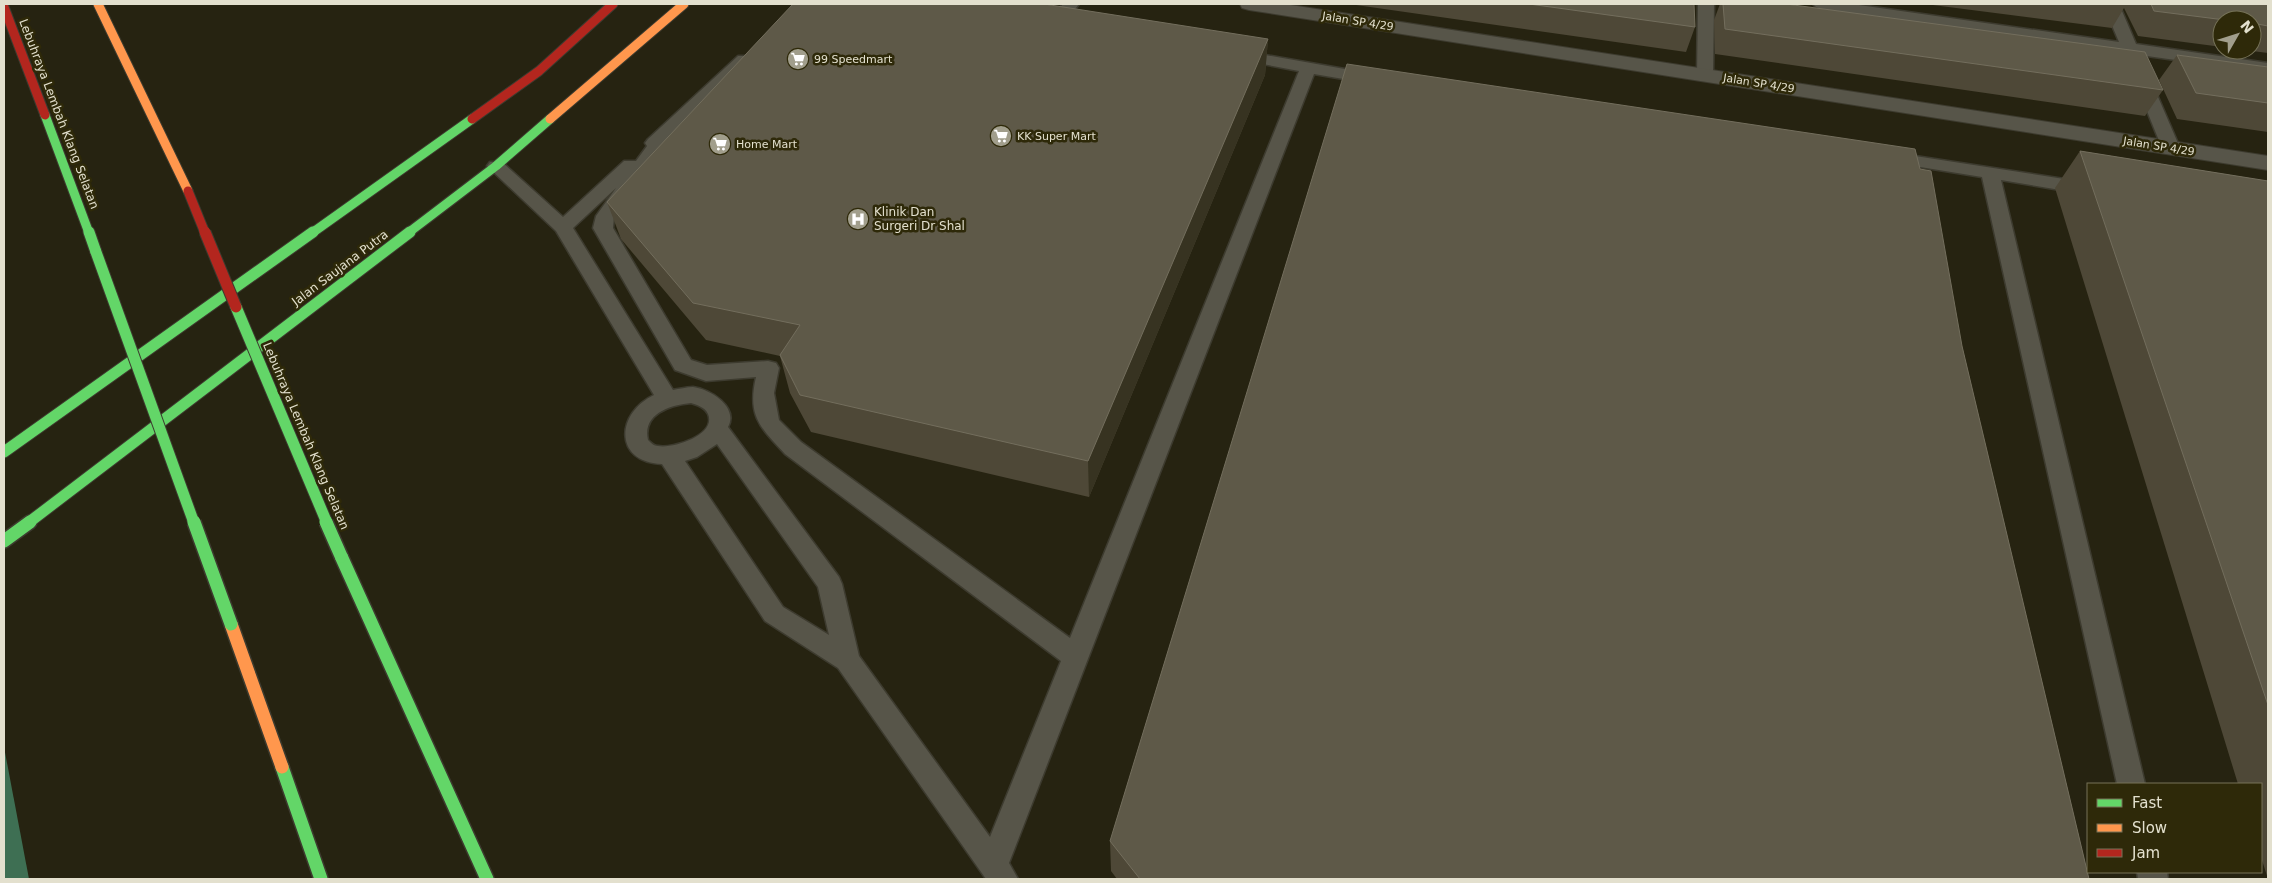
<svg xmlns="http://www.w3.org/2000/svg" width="2272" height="883" font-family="'DejaVu Sans',sans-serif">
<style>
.water{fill:#3e6f53}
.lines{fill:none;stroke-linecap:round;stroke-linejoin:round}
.lane-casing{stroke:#3d3b2f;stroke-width:3}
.street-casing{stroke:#3d3b2f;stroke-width:2}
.fast-far2-casing{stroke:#3d3b2f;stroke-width:11}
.fast-far1-casing{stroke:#3d3b2f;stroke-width:13}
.fast-casing{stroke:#3d3b2f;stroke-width:16}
.slow-far1-casing{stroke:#3d3b2f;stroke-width:11}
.slow-casing{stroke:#3d3b2f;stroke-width:16}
.jam-casing{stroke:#3d3b2f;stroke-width:11}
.lane{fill:#575549;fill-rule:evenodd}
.street{fill:#575549;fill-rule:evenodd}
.fast-far2{stroke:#63d668;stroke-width:9}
.fast-far1{stroke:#63d668;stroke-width:11}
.fast{stroke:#63d668;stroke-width:13}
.slow-far1{stroke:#ff974d;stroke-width:9}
.slow{stroke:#ff974d;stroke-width:13}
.jam{stroke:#b3261e;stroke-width:9}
.fast-bridge-far1-casing{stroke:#3d3b2f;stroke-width:13;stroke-linecap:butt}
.fast-bridge-casing{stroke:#3d3b2f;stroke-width:16;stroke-linecap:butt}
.jam-bridge-far1-casing{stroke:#3d3b2f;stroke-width:11;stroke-linecap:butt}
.jam-bridge-casing{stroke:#3d3b2f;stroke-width:13;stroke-linecap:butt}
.fast-bridge-far1{stroke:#63d668;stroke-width:11}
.fast-bridge{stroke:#63d668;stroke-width:13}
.jam-bridge-far1{stroke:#b3261e;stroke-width:9}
.jam-bridge{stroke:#b3261e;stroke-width:11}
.wall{fill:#4e4837}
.shaded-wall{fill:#373321}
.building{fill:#5e5948;stroke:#736e5d}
.labels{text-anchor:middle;stroke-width:5;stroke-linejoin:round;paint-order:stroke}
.far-street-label{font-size:11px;fill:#e3e0ce;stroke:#2e2909}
.far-poi-label{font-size:11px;fill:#e3e0ce;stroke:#2e2909;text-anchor:start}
.street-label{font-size:12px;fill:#e3e0ce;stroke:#2e2909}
.poi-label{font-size:12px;fill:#e3e0ce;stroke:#2e2909;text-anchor:start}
</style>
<rect width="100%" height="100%" fill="#262311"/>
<path class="water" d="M4,747L29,879H4Z"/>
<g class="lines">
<g class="lane-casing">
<path id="lane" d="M1063,4H1079L1056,34H1044L1042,31Z
M1698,4H1714L1713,75L1711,79H1699L1697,75Z
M1813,4H1852L2119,42L2103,4H2119L2136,44L2268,63V73L2140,55L2180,148L2177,152H2165L2162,148L2123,52L1821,9L1816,7Z
M1237,50L1373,74L1379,75L1381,79L1379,83L1373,84L1314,74L1009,863L1018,879H986L838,668L765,621L662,464C613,462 616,413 654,395L556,231L487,166L490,162H502L563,217L624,161H636L647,146L645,143L648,139L738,56H750L752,59L750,62L672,136L614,216L613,228L691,360L707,365L768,361L776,363L779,368L774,393L779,420L801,442L1070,638L1299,71L1231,58L1229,55L1231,52ZM616,188L596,216L593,228L675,370L706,381L756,377C747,416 760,427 785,454L1061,661L990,837L859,656L842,584L839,577L728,427C739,407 710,389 693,387C687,387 679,389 673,390L573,228ZM691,403C697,405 705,407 708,414C717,435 673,449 658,446C654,446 651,443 648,440C642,414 670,405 691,403ZM717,444L818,587L829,635L783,607L685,461L697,457Z
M1889,152L2090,183L2097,185L2099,189L2097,193L2090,195L2001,180L2145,784H2117L1982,177L1883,161L1880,157L1883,153Z
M2137,872H2167L2168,879H2138Z"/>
</g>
<g class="street-casing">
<path id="street" d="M1240,4H1284L2268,156V170L1249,10L1242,8Z"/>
</g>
<g class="fast-far2-casing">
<path id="fast-far2" d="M45,115L89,233
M312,233L472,119
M408,233L496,166L550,119"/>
</g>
<g class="fast-far1-casing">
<path id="fast-far1" d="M89,232L96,252
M4,452L313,232
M28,523L410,232"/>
</g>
<g class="fast-casing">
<path id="fast" d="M4,541L30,522
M341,556L487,879
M282,767L321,879"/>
</g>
<g class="slow-far1-casing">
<path id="slow-far1" d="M98,4L188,191
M550,119L684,4"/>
</g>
<g class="slow-casing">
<path id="slow" d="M231,624L282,767"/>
</g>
<g class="jam-casing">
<path id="jam" d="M4,7L45,115
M472,119L539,71L613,4"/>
</g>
<use href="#lane" class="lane"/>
<use href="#street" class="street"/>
<use href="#fast-far2" class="fast-far2"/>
<use href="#fast-far1" class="fast-far1"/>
<use href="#fast" class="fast"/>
<use href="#slow-far1" class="slow-far1"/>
<use href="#slow" class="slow"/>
<use href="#jam" class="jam"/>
<g class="fast-bridge-far1-casing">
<path id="fast-bridge-far1" d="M96,252L194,523
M236,307L327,523"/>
</g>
<g class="fast-bridge-casing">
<path id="fast-bridge" d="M194,522L231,624
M326,522L341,556"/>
</g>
<g class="jam-bridge-far1-casing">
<path id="jam-bridge-far1" d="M188,191L205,233"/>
</g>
<g class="jam-bridge-casing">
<path id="jam-bridge" d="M205,232L236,307"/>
</g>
<use href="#fast-bridge-far1" class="fast-bridge-far1"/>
<use href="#fast-bridge" class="fast-bridge"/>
<use href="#jam-bridge-far1" class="jam-bridge-far1"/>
<use href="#jam-bridge" class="jam-bridge"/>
</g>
<path class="wall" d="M1349,4H1694L1695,27L1686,52Z
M1720,4H1786L2163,90L2145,116L1715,54L1714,20Z
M1925,4H2268V53L2244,50H2252V20H2222V47L2138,36L2124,8L2112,28Z
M1268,39L1265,75L1089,497L811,432L790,393L780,356L706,340L621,239L607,202Z
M2177,55L2268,67V132L2177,119L2159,80Z
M2080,151L2268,181V879L2261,857V784H2238L2055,188Z
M1962,346L2089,879H1117L1111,871L1110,841Z"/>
<path class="shaded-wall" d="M1268,39L1265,75L1089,497L1088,461Z"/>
<path class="building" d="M793,4H1044L1268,39L1088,461L800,395L780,355L800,325L693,303L607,202Z
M1529,4H1694L1695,27Z
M1723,4H1786L2145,52L2163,90L1725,29Z
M2151,4H2268V26L2252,23V20H2225L2154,11Z
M2177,55L2268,67V103L2196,93Z
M1347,64L1915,149L1920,169L1931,171L1962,346L2089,879H1140L1110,841Z
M2080,151L2268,181V705Z"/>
<defs>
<g id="supermarket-disc" transform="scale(1.125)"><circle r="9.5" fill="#a19e8c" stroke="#2e2909"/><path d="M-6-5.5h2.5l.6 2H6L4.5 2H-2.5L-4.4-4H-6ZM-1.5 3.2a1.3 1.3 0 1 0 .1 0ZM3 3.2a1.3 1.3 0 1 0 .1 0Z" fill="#fff"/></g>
<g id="hospital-disc" transform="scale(1.125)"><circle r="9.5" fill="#a19e8c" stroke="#2e2909"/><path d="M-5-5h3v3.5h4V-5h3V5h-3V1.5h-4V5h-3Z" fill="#fff"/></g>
</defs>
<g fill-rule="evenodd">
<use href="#supermarket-disc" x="798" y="59"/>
<use href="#supermarket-disc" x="1001" y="136"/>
<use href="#supermarket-disc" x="720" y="144"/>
<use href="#hospital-disc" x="858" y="219"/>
</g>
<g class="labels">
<g class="far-street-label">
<text transform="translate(1358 21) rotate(9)" y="4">Jalan SP 4/29</text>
<text transform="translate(1759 83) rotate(9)" y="4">Jalan SP 4/29</text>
<text transform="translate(2159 146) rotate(9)" y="4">Jalan SP 4/29</text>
</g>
<g class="far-poi-label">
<text x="814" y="63">99 Speedmart</text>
<text x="1017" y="140">KK Super Mart</text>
<text x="736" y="148">Home Mart</text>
</g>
<g class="street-label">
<text transform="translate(59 114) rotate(69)" y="4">Lebuhraya Lembah Klang Selatan</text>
<text transform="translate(340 268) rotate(-37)" y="4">Jalan Saujana Putra</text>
<text transform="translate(306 436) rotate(67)" y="4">Lebuhraya Lembah Klang Selatan</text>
</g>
<g class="poi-label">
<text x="874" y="216">Klinik Dan<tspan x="874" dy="14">Surgeri Dr Shal</tspan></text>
</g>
</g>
<rect width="2272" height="883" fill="none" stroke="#e3e0ce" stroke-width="10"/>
<rect x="2087" y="783" width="175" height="90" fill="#2e2909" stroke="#767258"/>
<rect x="2097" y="799" width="25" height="8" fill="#63d668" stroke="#767258"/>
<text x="2132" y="808" font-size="15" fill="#e3e0ce">Fast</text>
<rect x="2097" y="824" width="25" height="8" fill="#ff974d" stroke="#767258"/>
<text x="2132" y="833" font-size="15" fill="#e3e0ce">Slow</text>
<rect x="2097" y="849" width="25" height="8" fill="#b3261e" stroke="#767258"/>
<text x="2132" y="858" font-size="15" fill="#e3e0ce">Jam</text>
<g transform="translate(2237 35) rotate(51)"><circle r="24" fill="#2e2909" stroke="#767258"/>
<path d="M0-4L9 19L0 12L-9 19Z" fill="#a19e8c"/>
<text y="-8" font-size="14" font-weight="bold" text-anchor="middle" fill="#e3e0ce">N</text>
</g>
</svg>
